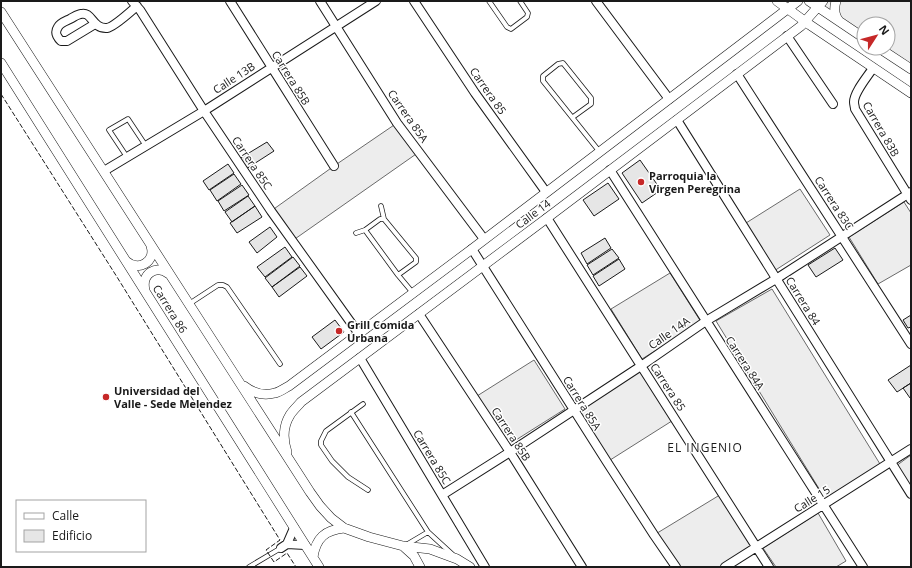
<svg xmlns="http://www.w3.org/2000/svg" width="912" height="568" font-family="'Open Sans',sans-serif">
<style>
.built{fill:#ededed;stroke:#6a6a6a}
.building{fill:#e6e6e6;stroke:#1a1a1a}
.lines{fill:none;stroke-linecap:round;stroke-linejoin:round}
.service-casing{stroke:#1a1a1a;stroke-width:5.5}
.minor-casing{stroke:#1a1a1a;stroke-width:10}
.tertiary-casing{stroke:#1a1a1a;stroke-width:10}
.service{stroke:#fff;stroke-width:4}
.minor{stroke:#fff;stroke-width:8}
.tertiary{stroke:#fff;stroke-width:9}
.fence{stroke:#1a1a1a;stroke-width:1;stroke-dasharray:5 2;stroke-linecap:butt}
.poi-dot{fill:#c62828;stroke:#fff;stroke-width:1.5}
.labels{text-anchor:middle;stroke-width:3;stroke-linejoin:round;paint-order:stroke}
.street-label{font-size:11px;fill:#1a1a1a;stroke:#fff}
.poi-label{font-size:11px;font-weight:bold;fill:#1a1a1a;stroke:#fff;text-anchor:start}
.neighbourhood-label{font-size:12px;letter-spacing:1px;fill:#1a1a1a;stroke:#fff}
</style>
<rect width="100%" height="100%" fill="#fff"/>
<path class="built" d="M809,1H911V69L879,48H888V24H864V38Z
M397,123L419,152L292,241L271,211L334,166Z
M800,189L830,235L774,271L746,223Z
M904,202L911,213V265L878,284L849,237Z
M670,273L701,322L642,359L611,309Z
M772,289L880,464L826,500L716,321Z
M534,360L565,409L508,445L477,396Z
M641,366L675,419L607,462L574,409Z
M911,455V490L896,466Z
M723,493L756,547L725,567H676L654,535Z
M818,513L846,561L836,567H776L763,548Z"/>
<path class="building" d="M267,142L274,151L246,169L239,159Z
M640,160L661,190L642,203L622,173Z
M228,164L234,173L209,190L203,181Z
M234,174L241,184L217,201L210,190Z
M608,183L619,199L594,216L583,200Z
M242,185L249,195L224,211L218,201Z
M248,196L255,206L232,222L225,212Z
M255,206L262,217L237,233L230,223Z
M270,227L277,237L257,253L249,242Z
M605,238L611,248L587,264L581,253Z
M285,247L292,257L265,277L257,267Z
M835,248L843,260L816,277L808,265Z
M612,249L619,258L593,275L587,265Z
M293,257L300,266L272,287L265,278Z
M619,259L625,269L599,286L593,276Z
M300,267L307,276L279,297L272,287Z
M911,315V327L908,328L903,320Z
M335,320L344,332L321,349L312,337Z
M911,365V383L897,392L888,380Z
M911,383V397L910,398L903,388Z"/>
<g class="lines">
<g class="service-casing">
<path id="service" d="M489,1L507,27L511,29L527,17L528,13L520,1
M573,117L591,104V98L563,63L558,64L543,76V81L599,151
M127,157L109,130L128,119L146,146
M381,206L384,219L416,258V262L398,275
M365,230L398,275L413,293
M356,233L365,230L380,219H384
M189,304L218,285H223L227,287L280,364
M363,404L326,431L321,441V445L332,461L348,477L368,490
M351,412L428,532L452,554
M406,545L428,532
M249,567L281,548"/>
</g>
<g class="minor-casing">
<path id="minor" d="M132,1L140,10L204,111L271,211L359,334
M230,1L334,166
M320,1L397,123L484,239
M414,1L475,93L546,192
M596,1L669,99
M95,24L67,41H61C57,37 54,33 58,27C60,23 66,21 70,19C74,17 78,14 81,14C92,11 92,29 107,28C114,27 130,12 137,6
M787,36L833,104
M873,68C868,76 854,92 854,102C854,105 855,107 855,109L911,200
M737,74L911,344
M677,120L911,494
M610,170L863,567
M104,171L204,111L376,1
M547,218L769,567
M472,249L607,462L654,535L676,567
M419,314L510,452L582,567
M360,358L485,567
M442,495L510,452L641,366L706,321L776,279L911,192
M287,544L294,528
M281,548L287,544L305,545
M725,567L911,449"/>
</g>
<g class="tertiary-casing">
<path id="tertiary" d="M777,1L810,25L911,93
M809,1L864,38
M836,1C834,8 834,15 839,21
M1,12L310,492L320,506L331,518L344,528L369,537L403,546L430,549L457,559L470,567
M879,48L911,69
M1,63L319,567
M126,261C138,272 156,262 151,246
M145,290C141,274 156,264 169,274
M244,386C253,393 264,396 275,393C280,392 285,388 289,386L472,249L798,1
M287,452C283,440 283,426 290,415C293,410 298,406 301,402L547,218L801,26L823,1
M403,546L414,556L420,567
M313,557C316,538 325,530 344,528"/>
</g>
<use href="#service" class="service"/>
<use href="#minor" class="minor"/>
<use href="#tertiary" class="tertiary"/>
<path class="fence" d="M1,94L117,277L280,540L266,550L274,562L287,553L296,567"/>
</g>
<g class="poi-dot">
<circle cx="641" cy="182" r="4"/>
<circle cx="339" cy="331" r="4"/>
<circle cx="106" cy="397" r="4"/>
</g>
<g class="labels">
<g class="street-label">
<text transform="translate(234 78) rotate(-33)" y="4">Calle 13B</text>
<text transform="translate(291 78) rotate(58)" y="4">Carrera 85B</text>
<text transform="translate(488 91) rotate(55)" y="4">Carrera 85</text>
<text transform="translate(408 116) rotate(55)" y="4">Carrera 85A</text>
<text transform="translate(881 129) rotate(60)" y="4">Carrera 83B</text>
<text transform="translate(252 163) rotate(56)" y="4">Carrera 85C</text>
<text transform="translate(834 203) rotate(57)" y="4">Carrera 83C</text>
<text transform="translate(533 214) rotate(-37)" y="4">Calle 14</text>
<text transform="translate(803 301) rotate(58)" y="4">Carrera 84</text>
<text transform="translate(170 309) rotate(58)" y="4">Carrera 86</text>
<text transform="translate(669 333) rotate(-35)" y="4">Calle 14A</text>
<text transform="translate(745 363) rotate(57)" y="4">Carrera 84A</text>
<text transform="translate(668 387) rotate(57)" y="4">Carrera 85</text>
<text transform="translate(582 403) rotate(58)" y="4">Carrera 85A</text>
<text transform="translate(511 434) rotate(57)" y="4">Carrera 85B</text>
<text transform="translate(432 457) rotate(59)" y="4">Carrera 85C</text>
<text transform="translate(812 499) rotate(-32)" y="4">Calle 15</text>
</g>
<g class="poi-label">
<text x="649" y="180">Parroquia la<tspan x="649" dy="13">Virgen Peregrina</tspan></text>
<text x="347" y="329">Grill Comida<tspan x="347" dy="13">Urbana</tspan></text>
<text x="114" y="395">Universidad del<tspan x="114" dy="13">Valle - Sede Melendez</tspan></text>
</g>
<g class="neighbourhood-label">
<text x="705" y="452">EL INGENIO</text>
</g>
</g>
<rect width="912" height="568" fill="none" stroke="#1a1a1a" stroke-width="4"/>
<rect x="16" y="500" width="130" height="52" fill="#ffffff" stroke="#a3a3a3"/>
<rect x="24" y="513" width="20" height="6" fill="#ffffff" stroke="#a3a3a3"/>
<text x="52" y="520" font-size="12" fill="#1a1a1a">Calle</text>
<rect x="24" y="530" width="20" height="12" fill="#e6e6e6" stroke="#a3a3a3"/>
<text x="52" y="540" font-size="12" fill="#1a1a1a">Edificio</text>
<g transform="translate(876 36) rotate(54)"><circle r="19" fill="#ffffff" stroke="#a3a3a3"/>
<path d="M0-3L7 15L0 10L-7 15Z" fill="#c62828"/>
<text y="-6" font-size="11" font-weight="bold" text-anchor="middle" fill="#1a1a1a">N</text>
</g>
</svg>
